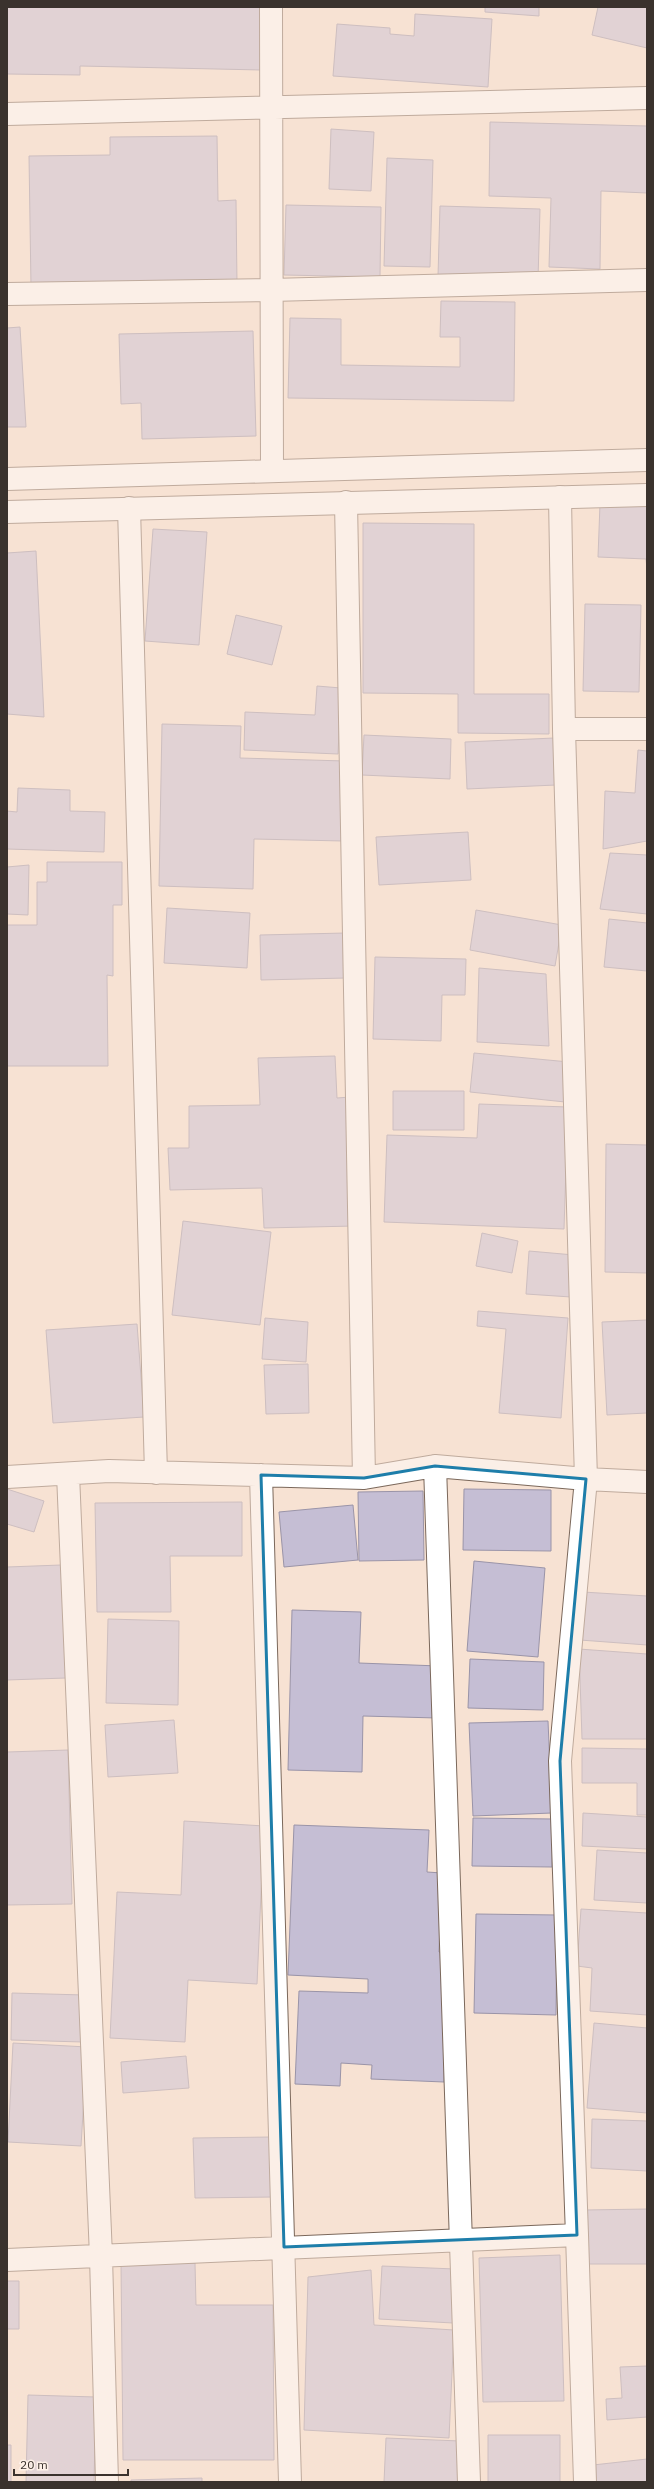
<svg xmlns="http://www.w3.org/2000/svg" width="654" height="2489" font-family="'IBM Plex Sans',sans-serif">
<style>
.building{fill:#c5bed4;stroke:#9a94a8}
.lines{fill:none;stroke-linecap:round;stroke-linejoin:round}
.minor-casing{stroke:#7b685b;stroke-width:24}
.secondary-casing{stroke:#7b685b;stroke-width:24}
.minor{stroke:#fff;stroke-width:22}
.secondary{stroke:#fff;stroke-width:22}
.marked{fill:none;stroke:#1e7eaa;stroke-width:3;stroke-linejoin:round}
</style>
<rect width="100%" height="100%" fill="#f7e2d3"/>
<path class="building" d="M7,7H262L261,70L80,66V75L7,74Z
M485,7H539V16L485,12Z
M598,7H647V48L592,35Z
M415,14L492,19L488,87L333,76L337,24L390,28V34L414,36Z
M490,122L647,126V193L601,191L600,269L549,267L551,198L489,196Z
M331,129L374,132L371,191L329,189Z
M217,136L218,201L236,200L237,284L31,287L29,156L110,155V137Z
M387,158L433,160L430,267L384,266Z
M286,205L381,207L380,277L284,275Z
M440,206L540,209L538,280L438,276Z
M441,301L515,302L514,401L288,398L290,318L341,319V365L460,367V337H440Z
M20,327L26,427H7V328Z
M253,331L256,436L142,439L141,403L121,404L119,334Z
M600,504L647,506V569L646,559L598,557Z
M363,523L474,524V694H549V734L458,733V694L363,693Z
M153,529L207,532L199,645L145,641Z
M36,551L44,717L7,714V553Z
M585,604L641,605L639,692L583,691Z
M236,615L282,626L272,665L227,654Z
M317,686L341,688L338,754L244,750L245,712L315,715Z
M162,724L241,726L240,758L345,761L343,841L254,839L253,889L159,886Z
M364,735L451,739L450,779L362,775Z
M554,738L556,785L467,789L465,742Z
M638,750L647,751V841L603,849L605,791L635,793Z
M18,788L70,790V811L105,812L104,852L7,849V811L17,812Z
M468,832L471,880L379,885L376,837Z
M610,853L647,855V914L600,909Z
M47,862H122V905H113V976L107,975L108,1066H7V925H37V882H47Z
M29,865L28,915L7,914V867Z
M167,908L250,913L247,968L164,963Z
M476,910L562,925L555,966L470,950Z
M609,919L647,923V971L604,967Z
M345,933L346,978L261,980L260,935Z
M375,957L466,959L465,995H442L441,1041L373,1039Z
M479,968L546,974L549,1046L477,1042Z
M474,1053L569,1062L565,1102L470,1092Z
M335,1056L337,1098L350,1097L355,1226L264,1228L262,1188L170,1190L168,1148H189V1106L260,1105L258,1058Z
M393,1091H464V1130H393Z
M479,1104L568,1107L564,1229L384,1222L387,1135L477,1138Z
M606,1144L647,1145V1273L605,1272Z
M183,1221L271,1232L260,1325L172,1315Z
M482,1233L518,1241L512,1273L476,1266Z
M529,1251L574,1255L571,1297L526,1294Z
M478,1311L568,1318L561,1418L499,1413L506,1329L477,1326Z
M265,1318L308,1322L306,1362L262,1359Z
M647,1320V1413L607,1415L602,1322Z
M137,1324L144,1417L53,1423L46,1330Z
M308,1364L309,1413L266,1414L264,1365Z
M7,1489L44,1501L34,1532L7,1524Z
M464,1489L551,1490V1551L463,1550Z
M423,1491L424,1560L359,1561L358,1492Z
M242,1502V1556H170L171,1612H97L95,1503Z
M353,1505L358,1560L284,1567L279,1512Z
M474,1561L545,1568L538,1657L467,1651Z
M61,1565L66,1678L7,1680V1567Z
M583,1592L647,1596V1645L580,1640Z
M292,1610L361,1612L359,1663L439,1666L437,1718L363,1716L362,1772L288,1770Z
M108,1619L179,1621L178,1705L106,1703Z
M579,1649L647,1654V1739H582Z
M470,1659L544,1662L543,1710L468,1708Z
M174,1720L178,1773L108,1777L105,1725Z
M548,1721L552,1813L473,1816L469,1723Z
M582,1748L647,1749V1815H637V1783H582Z
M68,1750L72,1904L7,1905V1752Z
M583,1813L647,1817V1849L582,1846Z
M473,1818L553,1819L552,1867L472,1866Z
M184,1821L264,1826L257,1984L188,1980L185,2042L110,2038L117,1892L181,1895Z
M294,1825L429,1830L427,1872L442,1873L439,1952L448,1953L444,2082L371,2079L372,2065L341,2063L340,2086L295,2084L299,1991L368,1993V1979L288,1975Z
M597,1850L647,1853V1903L594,1900Z
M581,1909L647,1913V2015L590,2011L592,1968L577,1966Z
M476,1914L557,1915L556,2015L474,2013Z
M12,1993L84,1995L83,2042L11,2040Z
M594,2023L647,2028V2113L587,2108Z
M13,2043L87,2047L81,2146L8,2142Z
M186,2056L189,2088L123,2093L121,2062Z
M592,2119L647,2121V2171L591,2168Z
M272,2137L274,2197L195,2198L193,2138Z
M647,2209V2264H585V2210Z
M560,2255L564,2401L483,2402L479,2258Z
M121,2263H195L196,2305H273L274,2460H123Z
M382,2266L455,2269L453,2323L379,2319Z
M371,2270L374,2325L454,2330L449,2438L304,2430L308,2277Z
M7,2281H19V2329H7Z
M647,2366V2417L607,2420L606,2399L622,2398L620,2367Z
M28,2395L96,2397L94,2482H26Z
M488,2435H560V2482H488Z
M386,2438L460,2441L459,2482H384Z
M7,2445H11V2482H7Z
M647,2459V2482H595L593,2465Z
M202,2478V2482H131V2480Z"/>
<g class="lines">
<g class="minor-casing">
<path id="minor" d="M271,7L272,471
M7,114L647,98
M7,294L271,290L647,280
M346,502L364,1478
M129,508L156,1473
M564,729H647
M435,1466L469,2482
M68,1474L101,2256L107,2482
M261,1475L290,2482
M7,1477L109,1471L364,1478L435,1466L586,1479L647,1482
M577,2235L585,2482
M7,2260L577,2235L560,1761L586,1479L564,729L560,497"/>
</g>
<g class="secondary-casing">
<path id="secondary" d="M7,479L647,460
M7,512L647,495"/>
</g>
<use href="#minor" class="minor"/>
<use href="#secondary" class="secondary"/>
</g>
<path d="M0 0H654V2489H0ZM435,1466L586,1479L560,1761L577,2235L284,2247L261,1475L364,1478Z" fill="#f7e2d3" fill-opacity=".55" fill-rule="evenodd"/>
<path class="marked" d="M435,1466L586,1479L560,1761L577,2235L284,2247L261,1475L364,1478Z"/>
<rect width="654" height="2489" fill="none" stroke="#3a322d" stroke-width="16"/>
<path d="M14 2469v6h114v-6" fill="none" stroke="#3a322d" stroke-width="2"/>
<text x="20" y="2469" font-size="12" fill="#3a322d" stroke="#fef1e8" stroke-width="3" paint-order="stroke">20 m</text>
</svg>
